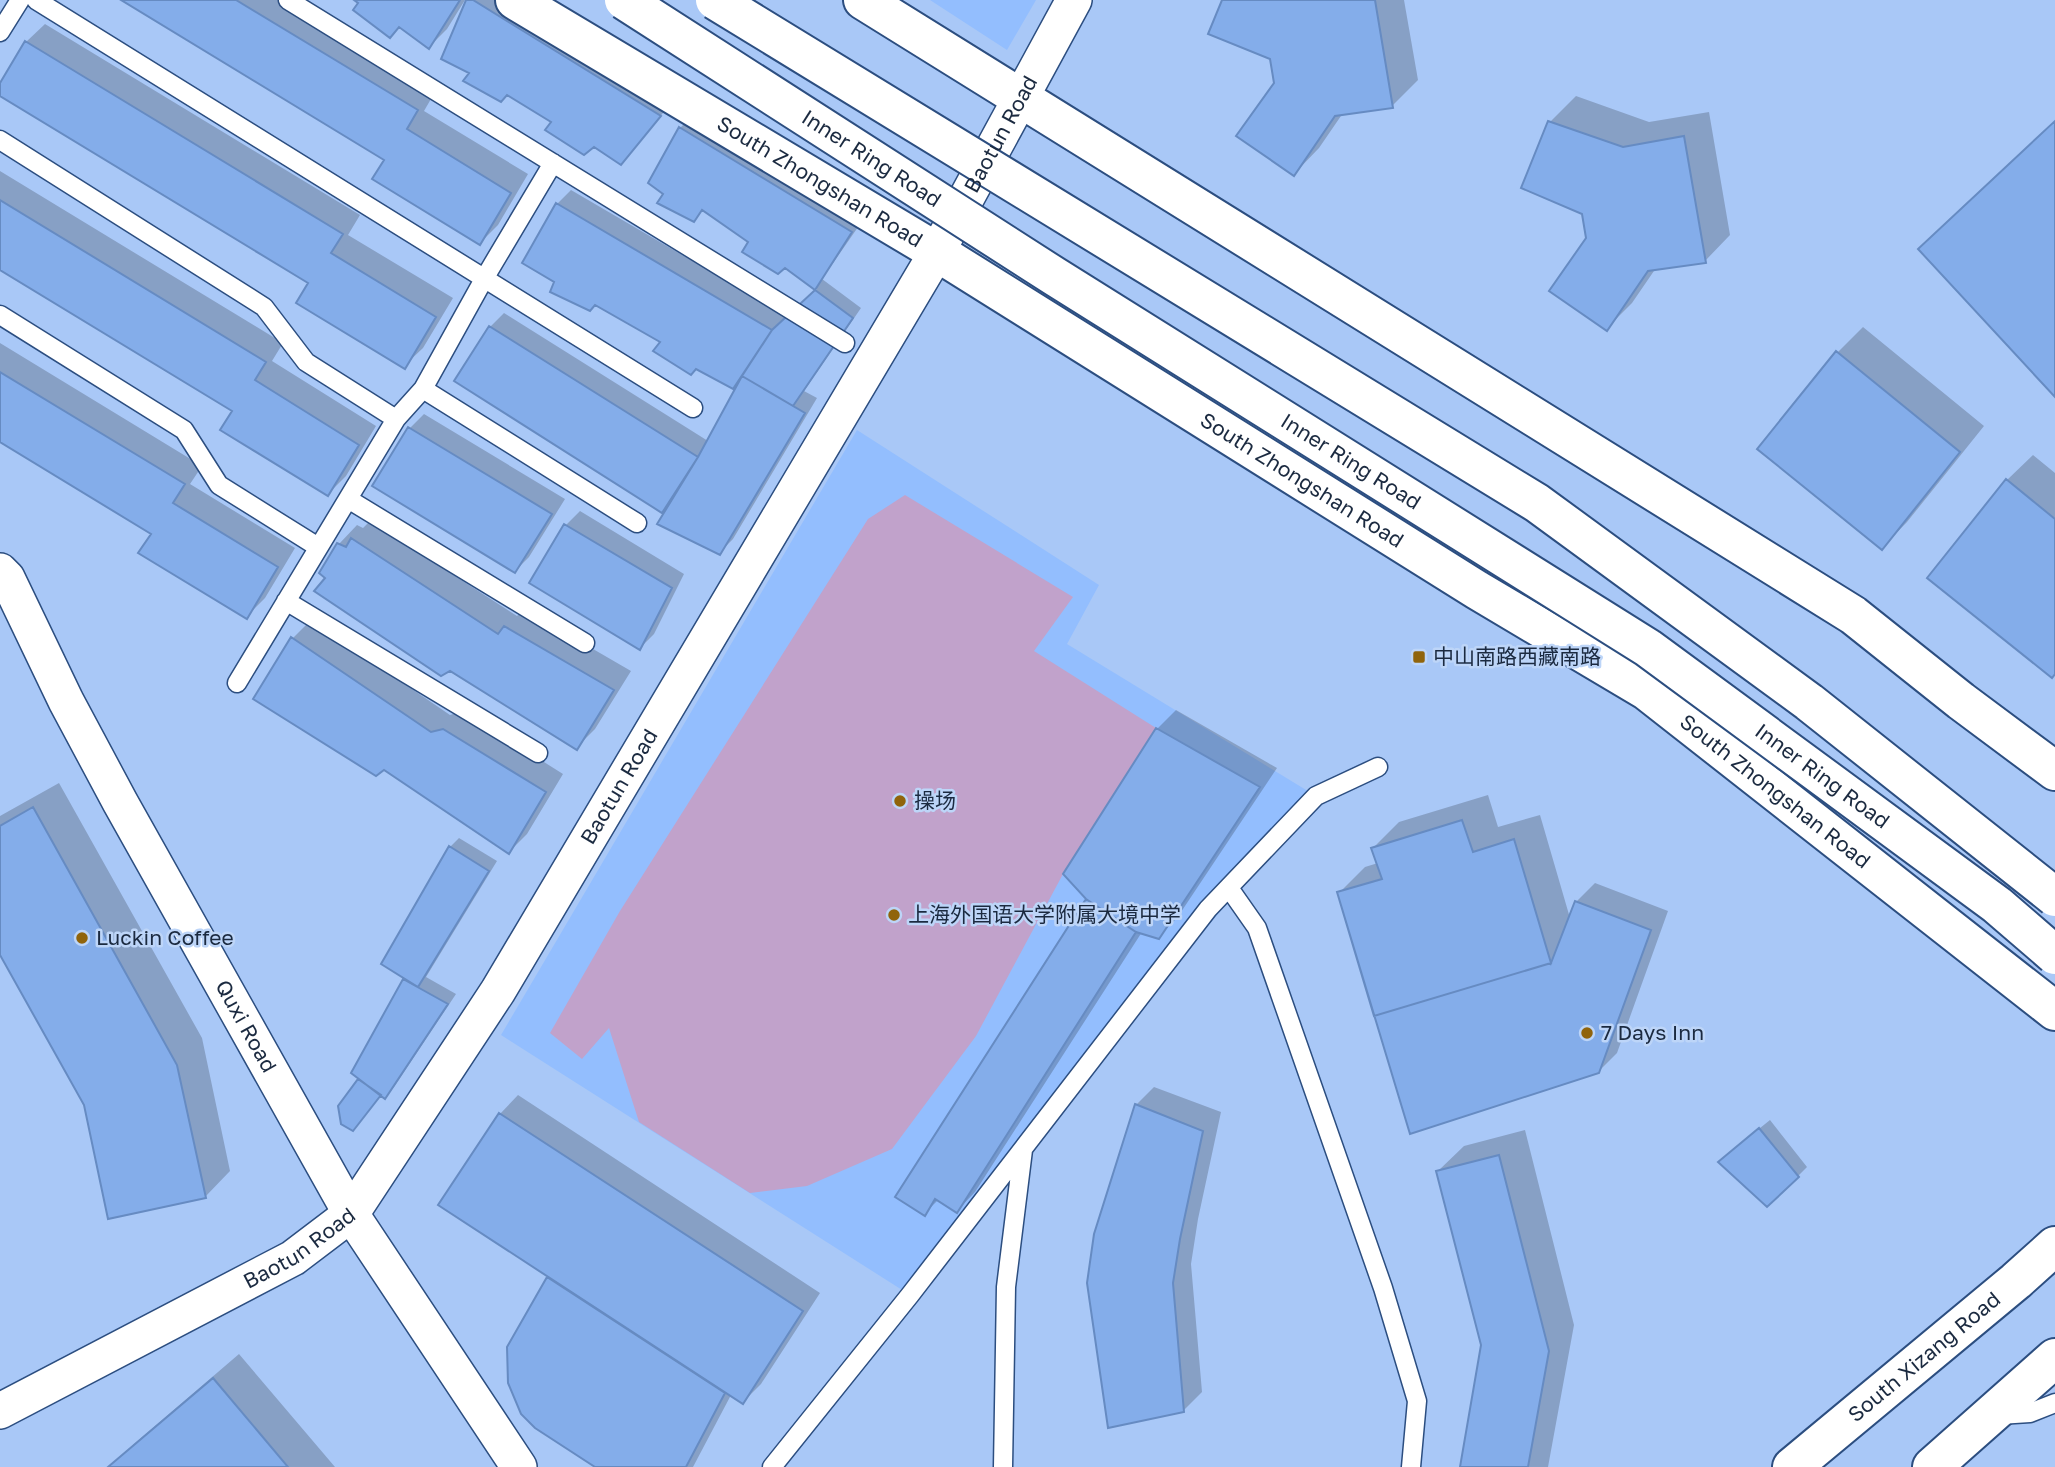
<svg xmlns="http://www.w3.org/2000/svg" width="2055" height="1467" font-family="'Golos Text','Noto Sans SC',sans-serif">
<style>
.built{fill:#93befe}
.green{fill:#c1a2cb}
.shadow{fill:#0003}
.building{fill:#84adea;stroke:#668bc2;stroke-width:2}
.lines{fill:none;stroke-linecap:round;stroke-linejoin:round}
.lane-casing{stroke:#2c4e80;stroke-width:21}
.street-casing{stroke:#2c4e80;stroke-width:38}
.secondary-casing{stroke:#2c4e80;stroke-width:42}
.primary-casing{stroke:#2c4e80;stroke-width:42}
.lane{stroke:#fff;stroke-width:18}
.street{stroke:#fff;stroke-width:35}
.secondary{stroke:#fff;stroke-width:38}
.primary{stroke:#fff;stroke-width:38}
.highway-bridge-casing{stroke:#2c4e80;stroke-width:42;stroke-linecap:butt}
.highway-bridge{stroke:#fff;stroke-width:38}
.poi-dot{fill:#90640c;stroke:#bdd5f8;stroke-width:2.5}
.labels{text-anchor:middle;stroke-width:5;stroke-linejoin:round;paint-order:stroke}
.street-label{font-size:21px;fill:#1b2a40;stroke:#bdd5f8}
.poi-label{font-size:21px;fill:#1b2a40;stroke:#bdd5f8;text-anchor:start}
</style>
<rect width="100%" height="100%" fill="#a9c8f7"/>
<path class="built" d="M930,0H1036L1007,50Z
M857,430L1099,585L1067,644L1316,796L1023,1149L910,1295L501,1035Z"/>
<path class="green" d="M905,495L1073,597L1034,651L1156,728L1063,874L976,1036L892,1149L807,1186L750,1193L639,1122L609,1028L582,1059L550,1033L620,911L868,519Z"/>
<path class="shadow" d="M125,0H284L435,92L424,111L528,174L498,225L480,243L386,159Z
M357,0H465L447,29L429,47L400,26Z
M467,0H509L673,101L621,163L472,72Z
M1224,0H1404L1418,80L1392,106L1343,113L1319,148L1294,174L1271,58Z
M45,24L360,215L348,235L453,298L423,348L404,366L311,283L0,94V87L26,42Z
M1576,96L1649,122L1709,112L1730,235L1705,261L1656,268L1632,303L1606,329L1583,213L1550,122Z
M694,114L865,217L822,279L861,308L804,391L817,398L733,539L719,553L664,513L456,381L490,327L504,313L708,441L736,388L697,367L662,341L557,281V204L571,190L785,315L782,322L817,289L704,209L693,220L665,193L680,128Z
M0,171L283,343L272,361L376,426L346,476L328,494L234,411L0,268Z
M1863,327L1984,426L1907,522L1882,548L1837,353Z
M0,343L202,466L190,484L295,548L265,598L246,617L153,533L0,440Z
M424,414L565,499L529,557L515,571L410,428Z
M2033,455L2055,473V673L2007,480Z
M580,511L684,574L654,634L640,648L531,582L566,525Z
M370,521L517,616L524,609L631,671L595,729L577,747L327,577L339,544L357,525L363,528Z
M311,620L450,715L463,711L563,774L527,834L509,852L293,638Z
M1176,710L1277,768L1177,918L1158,937L1142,932L975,1192L957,1211L939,1199L925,1213L1088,899L1066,874L1157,729Z
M59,783L202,1038L230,1171L205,1197L86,1104L0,951V816Z
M1488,795L1498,827L1540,815L1570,918L1576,902L1595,883L1668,911L1617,1053L1598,1072L1339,893L1365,867L1378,863L1373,848L1399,822Z
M459,838L497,861L426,977L456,994L394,1087L385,1096L381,1094L340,1107L361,1079L353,1073L406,979L450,847Z
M1154,1087L1221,1112L1198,1219L1191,1264L1202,1392L1183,1411L1136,1105Z
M518,1095L820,1293L761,1384L743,1402L731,1395L693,1467H599L509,1348L549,1276L500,1114Z
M1770,1120L1807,1167L1798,1176L1729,1153Z
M1525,1130L1574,1325L1548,1467H1462L1483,1345L1438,1171L1464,1146Z
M239,1354L335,1467H110L134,1444Z"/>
<path class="building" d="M121,0H236L418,110L407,129L511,193L480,245L372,179L384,160Z
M354,0H460L429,49L399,27L390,38L353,10L358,3Z
M466,0H473L661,116L621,165L594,147L584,155L545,130L551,122L507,95L501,102L463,81L469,73L441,59Z
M1222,0H1375L1393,108L1335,116L1294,176L1236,136L1274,83L1270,59L1208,34Z
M25,41L343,234L331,253L436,317L405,369L296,303L308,283L0,96V83Z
M1548,121L1623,147L1684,136L1706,263L1648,271L1607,331L1549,291L1586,238L1582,214L1521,188Z
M2055,121V397L1918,249Z
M679,127L852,232L815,290L785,268L778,274L742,252L748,242L702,210L694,222L657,203L663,194L648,183Z
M0,200L266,362L255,380L359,445L328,496L220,430L232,411L0,270Z
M556,203L772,330L733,389L696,369L691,375L653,351L660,342L595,305L590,311L550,292L554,282L522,263Z
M815,290L853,318L793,406L742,376L772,330Z
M489,326L698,457L662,513L454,381Z
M1836,351L1960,452L1882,550L1757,449Z
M0,372L185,484L173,503L278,567L247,619L138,553L151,534L0,442Z
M742,376L805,413L720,555L657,524L698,457Z
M408,427L552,514L515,573L372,486Z
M2006,479L2055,519V674L2052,678L1927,578Z
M564,524L672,588L640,650L529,583Z
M351,538L498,634L504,626L614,690L577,750L450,671L441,676L314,591L325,578L319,573L337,543L346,547Z
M291,637L431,732L443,729L546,792L509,854L384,770L376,776L253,699Z
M1156,728L1260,787L1159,939L1136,932L1086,899L1063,874Z
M33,807L177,1065L206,1198L108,1219L84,1105L0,955V826Z
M1462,820L1473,852L1514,839L1551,963L1575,901L1651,930L1599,1073L1410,1134L1337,892L1382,879L1371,848Z
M1462,820L1473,852L1514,839L1551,963L1374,1016L1337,892L1382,879L1371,848Z
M449,846L489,871L418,987L381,964Z
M1086,899L1136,932L957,1213L935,1199L925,1216L895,1197Z
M403,979L448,1004L385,1099L351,1073Z
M358,1079L381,1095L353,1131L341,1124L338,1106Z
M1135,1104L1203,1131L1180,1239L1173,1283L1184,1412L1108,1428L1087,1283L1094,1234Z
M499,1113L803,1311L743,1404L438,1205Z
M1759,1128L1799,1177L1767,1207L1718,1162Z
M1499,1155L1549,1351L1528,1467H1460L1481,1345L1436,1171Z
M547,1277L725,1393L686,1467H595L535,1428L521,1414L508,1383L507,1347Z
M213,1378L288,1467H108Z"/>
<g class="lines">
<g class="lane-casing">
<path id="lane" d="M36,0L693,408
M288,0L845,343
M0,32L20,0
M0,140L264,307L306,362L396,419
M0,315L184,430L219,485L318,547
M423,389L637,523
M348,499L585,643
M286,601L538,753
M237,683L396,419L423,389L484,279L553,163
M1229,888L1257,928L1383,1288L1417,1401L1411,1467
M1999,1415L2030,1413L2055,1403
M772,1467L910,1295L1208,909L1316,796L1378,767
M1003,1467L1006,1287L1023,1150"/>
</g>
<g class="street-casing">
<g id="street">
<path id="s1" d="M0,571L7,578L66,701L120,802L351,1214L519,1467"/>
<path id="s2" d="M0,1411L293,1258L351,1214L498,991L937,252L1074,0"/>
</g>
</g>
<g class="secondary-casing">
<g id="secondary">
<path id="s3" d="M1792,1467L2016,1281L2055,1246"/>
<path d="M1932,1467L2055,1358"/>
</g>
</g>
<g class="primary-casing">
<g id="primary">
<path id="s4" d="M515,0L937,252L1477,590L1647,691L2055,1011"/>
<path d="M863,0L1853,615L1961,701L2055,771"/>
</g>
</g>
<use href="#lane" class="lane"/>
<use href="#street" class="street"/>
<use href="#secondary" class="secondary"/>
<use href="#primary" class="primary"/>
<g class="highway-bridge-casing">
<g id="highway-bridge">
<path id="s5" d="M624,0L1054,276L1648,648L1997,905L2055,955"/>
<path d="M715,0L1537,503L1809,702L2055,897"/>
</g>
</g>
<use href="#highway-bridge" class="highway-bridge"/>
</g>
<g class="poi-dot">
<rect x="1412" y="650" width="14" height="14" rx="3.5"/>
<circle cx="900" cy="801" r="7"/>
<circle cx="894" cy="915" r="7"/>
<circle cx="82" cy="938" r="7"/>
<circle cx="1587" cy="1033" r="7"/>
</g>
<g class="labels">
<g class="street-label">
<text dy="7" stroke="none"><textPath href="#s2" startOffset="1664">Baotun Road</textPath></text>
<text dy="7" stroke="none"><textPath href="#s5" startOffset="294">Inner Ring Road</textPath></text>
<text dy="7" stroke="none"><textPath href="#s4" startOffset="355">South Zhongshan Road</textPath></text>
<text dy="7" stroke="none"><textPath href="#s5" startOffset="861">Inner Ring Road</textPath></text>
<text dy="7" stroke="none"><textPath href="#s4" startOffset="922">South Zhongshan Road</textPath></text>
<text dy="7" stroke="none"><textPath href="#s5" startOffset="1428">Inner Ring Road</textPath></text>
<text dy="7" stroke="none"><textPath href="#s2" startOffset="908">Baotun Road</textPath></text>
<text dy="7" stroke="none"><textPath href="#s4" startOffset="1489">South Zhongshan Road</textPath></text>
<text dy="7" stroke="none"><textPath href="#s1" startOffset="518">Quxi Road</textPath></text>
<text dy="7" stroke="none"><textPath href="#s2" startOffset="341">Baotun Road</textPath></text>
<text dy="7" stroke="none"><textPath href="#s3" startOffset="172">South Xizang Road</textPath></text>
</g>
<g class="poi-label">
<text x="1433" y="664">中山南路西藏南路</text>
<text x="914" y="808">操场</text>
<text x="908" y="922">上海外国语大学附属大境中学</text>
<text x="96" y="945">Luckin Coffee</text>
<text x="1601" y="1040">7 Days Inn</text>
</g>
</g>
</svg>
